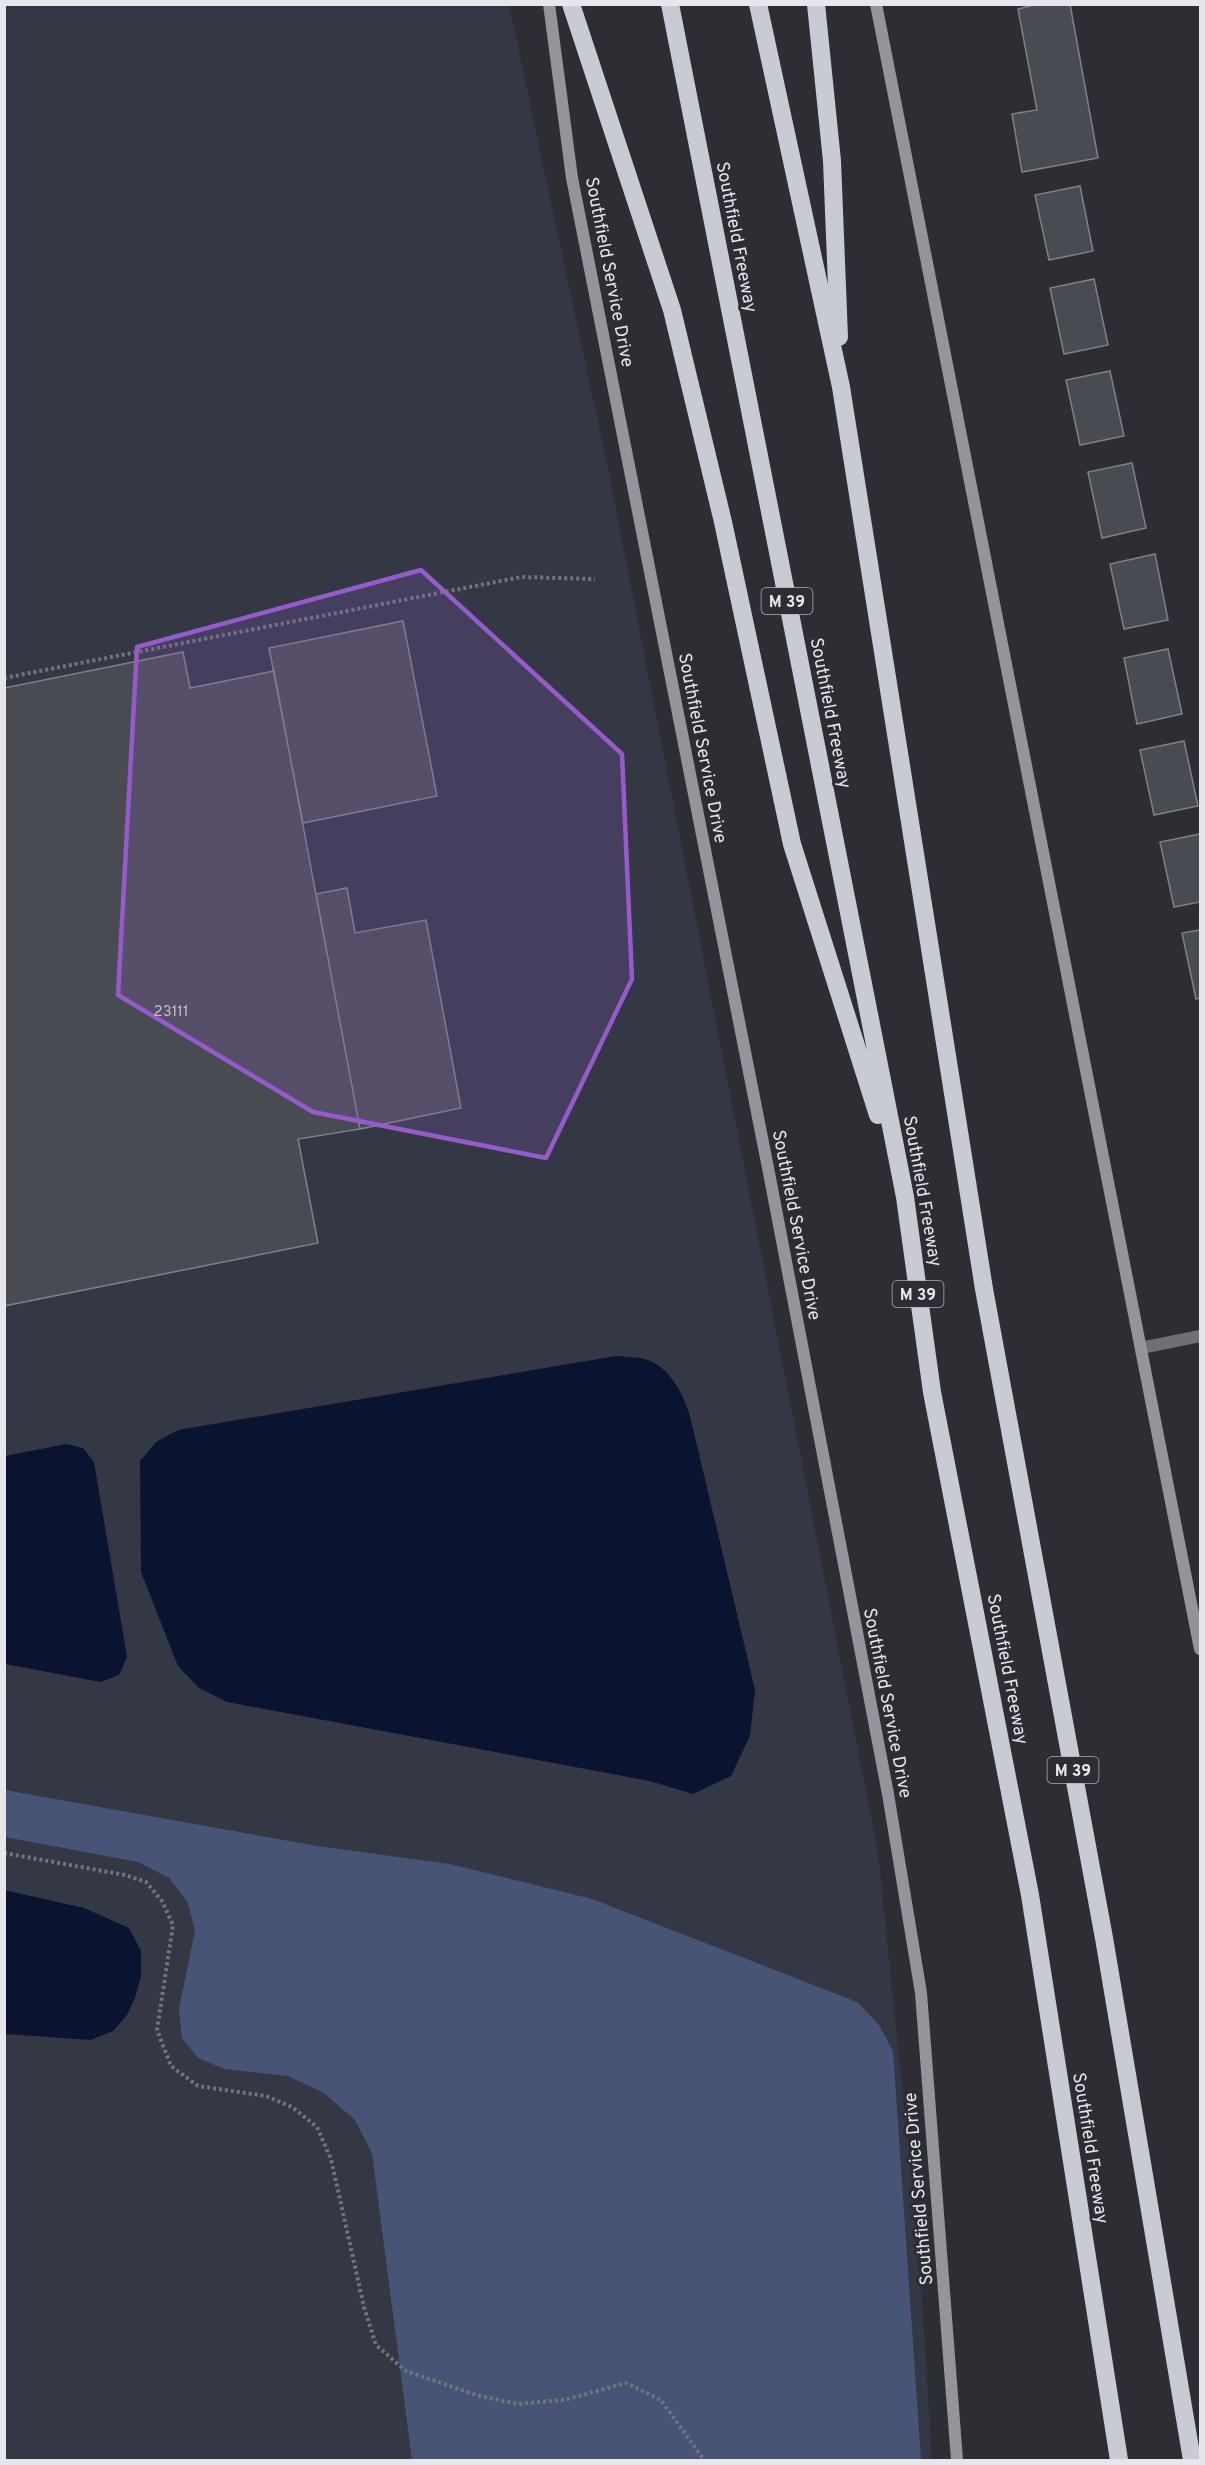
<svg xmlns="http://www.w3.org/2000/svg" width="1205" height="2465" font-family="Overpass,sans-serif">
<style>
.built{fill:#333844}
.forest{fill:#475476}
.water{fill:#0a1330}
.building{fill:#484b52;stroke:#7e8188;stroke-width:1.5}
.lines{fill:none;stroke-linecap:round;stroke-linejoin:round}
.path{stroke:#727479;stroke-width:4;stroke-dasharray:3 3;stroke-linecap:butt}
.street{stroke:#6f7073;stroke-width:12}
.secondary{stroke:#93959a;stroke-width:12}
.highway{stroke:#c8cbd4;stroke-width:18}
.marked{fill:#965bca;fill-opacity:0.2;stroke:#965bca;stroke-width:4.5;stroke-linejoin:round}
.labels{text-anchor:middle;stroke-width:6;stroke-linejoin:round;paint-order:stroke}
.number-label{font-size:15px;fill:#bec0c5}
.shield{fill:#2c2e34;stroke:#aeb0b4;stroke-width:1.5}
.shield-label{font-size:16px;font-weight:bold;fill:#e5e7eb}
.street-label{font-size:18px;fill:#e5e7eb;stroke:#2c2e34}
</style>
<rect width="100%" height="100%" fill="#2c2e34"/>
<path class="built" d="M5,5H509L610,479L878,1853L919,2251L932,2460H5Z"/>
<path class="forest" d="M5,1790L317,1846L450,1864L592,1899L857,2002L879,2025L893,2051L921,2460H412L372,2153L355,2120L324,2093L288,2076L224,2069L198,2058L182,2038L179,2009L195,1931L188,1903L169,1878L138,1862L5,1837Z"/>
<path class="water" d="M616,1356C625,1357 636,1357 645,1359C671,1368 682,1392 690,1416L755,1690L750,1736L731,1776L693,1794L650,1781L227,1702L199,1688L178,1666L141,1572L140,1461L156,1442L178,1430Z
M66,1444L83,1448L94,1462L127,1657L119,1675L101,1682L5,1664V1456Z
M4,1890L84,1908L129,1928L141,1951V1976L135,1998L127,2015L113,2031L91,2040L5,2034Z"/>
<path class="building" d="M1038,4H1070L1098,158L1022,172L1012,114L1037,110L1018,9Z
M1080,186L1093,251L1049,260L1035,195Z
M1094,279L1108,345L1064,354L1050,288Z
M1110,371L1124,436L1080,445L1066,380Z
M1132,463L1146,528L1102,538L1088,472Z
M1155,554L1168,620L1124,629L1110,564Z
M403,621L437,796L303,823L269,648Z
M1168,649L1182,714L1137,724L1124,658Z
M183,652L190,688L274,671L360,1129L298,1139L318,1243L4,1306V688Z
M1184,741L1198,806L1154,815L1140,750Z
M1200,834V902L1174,907L1160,842Z
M347,888L355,933L426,920L461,1108L360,1129L316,894Z
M1200,930V998L1196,999L1182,933Z"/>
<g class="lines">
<path class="path" d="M4,678L521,577L595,579
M4,1853L125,1875L146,1882L162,1901L173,1925L157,2030L171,2066L198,2086L266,2096L292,2107L317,2127L331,2159L364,2307L376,2345L406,2371L476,2395L518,2404L564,2400L626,2383L661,2400L704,2460"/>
<path class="street" d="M1141,1348L1200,1336"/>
<path class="secondary" d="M549,4L572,178L770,1178L888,1794L921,1993L957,2460
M876,4L1200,1649"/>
<path class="highway" d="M571,4L672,310L723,522L792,844L878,1115
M670,4L905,1197L932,1392L1030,1895L1119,2460
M758,4L841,387L984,1289L1104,1938L1192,2460
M816,4L832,161L839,337"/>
</g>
<path class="marked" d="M421,570L622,754L632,979L546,1158L313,1112L118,995L137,647Z"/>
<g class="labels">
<g class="number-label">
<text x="171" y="1016">23111</text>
</g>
<g class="shield">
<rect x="761.5" y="588" width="51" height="26" rx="4.5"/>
<rect x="892.5" y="1281" width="51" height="26" rx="4.5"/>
<rect x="1047.5" y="1757" width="51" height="26" rx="4.5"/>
</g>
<g class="shield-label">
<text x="787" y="607">M 39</text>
<text x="918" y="1300">M 39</text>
<text x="1073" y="1776">M 39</text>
</g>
<g class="street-label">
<text transform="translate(737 237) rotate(79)" y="6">Southfield Freeway</text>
<text transform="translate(610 272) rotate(79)" y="6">Southfield Service Drive</text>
<text transform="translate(831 713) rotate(79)" y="6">Southfield Freeway</text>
<text transform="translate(703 748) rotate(79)" y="6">Southfield Service Drive</text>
<text transform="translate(923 1191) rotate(80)" y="6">Southfield Freeway</text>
<text transform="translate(797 1225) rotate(79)" y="6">Southfield Service Drive</text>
<text transform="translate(1008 1669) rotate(79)" y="6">Southfield Freeway</text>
<text transform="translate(888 1703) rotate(79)" y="6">Southfield Service Drive</text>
<text transform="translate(1091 2148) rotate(81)" y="6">Southfield Freeway</text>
<text transform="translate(918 2189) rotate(-95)" y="6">Southfield Service Drive</text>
</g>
</g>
<rect width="1205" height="2465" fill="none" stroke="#e5e7eb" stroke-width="12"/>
</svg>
